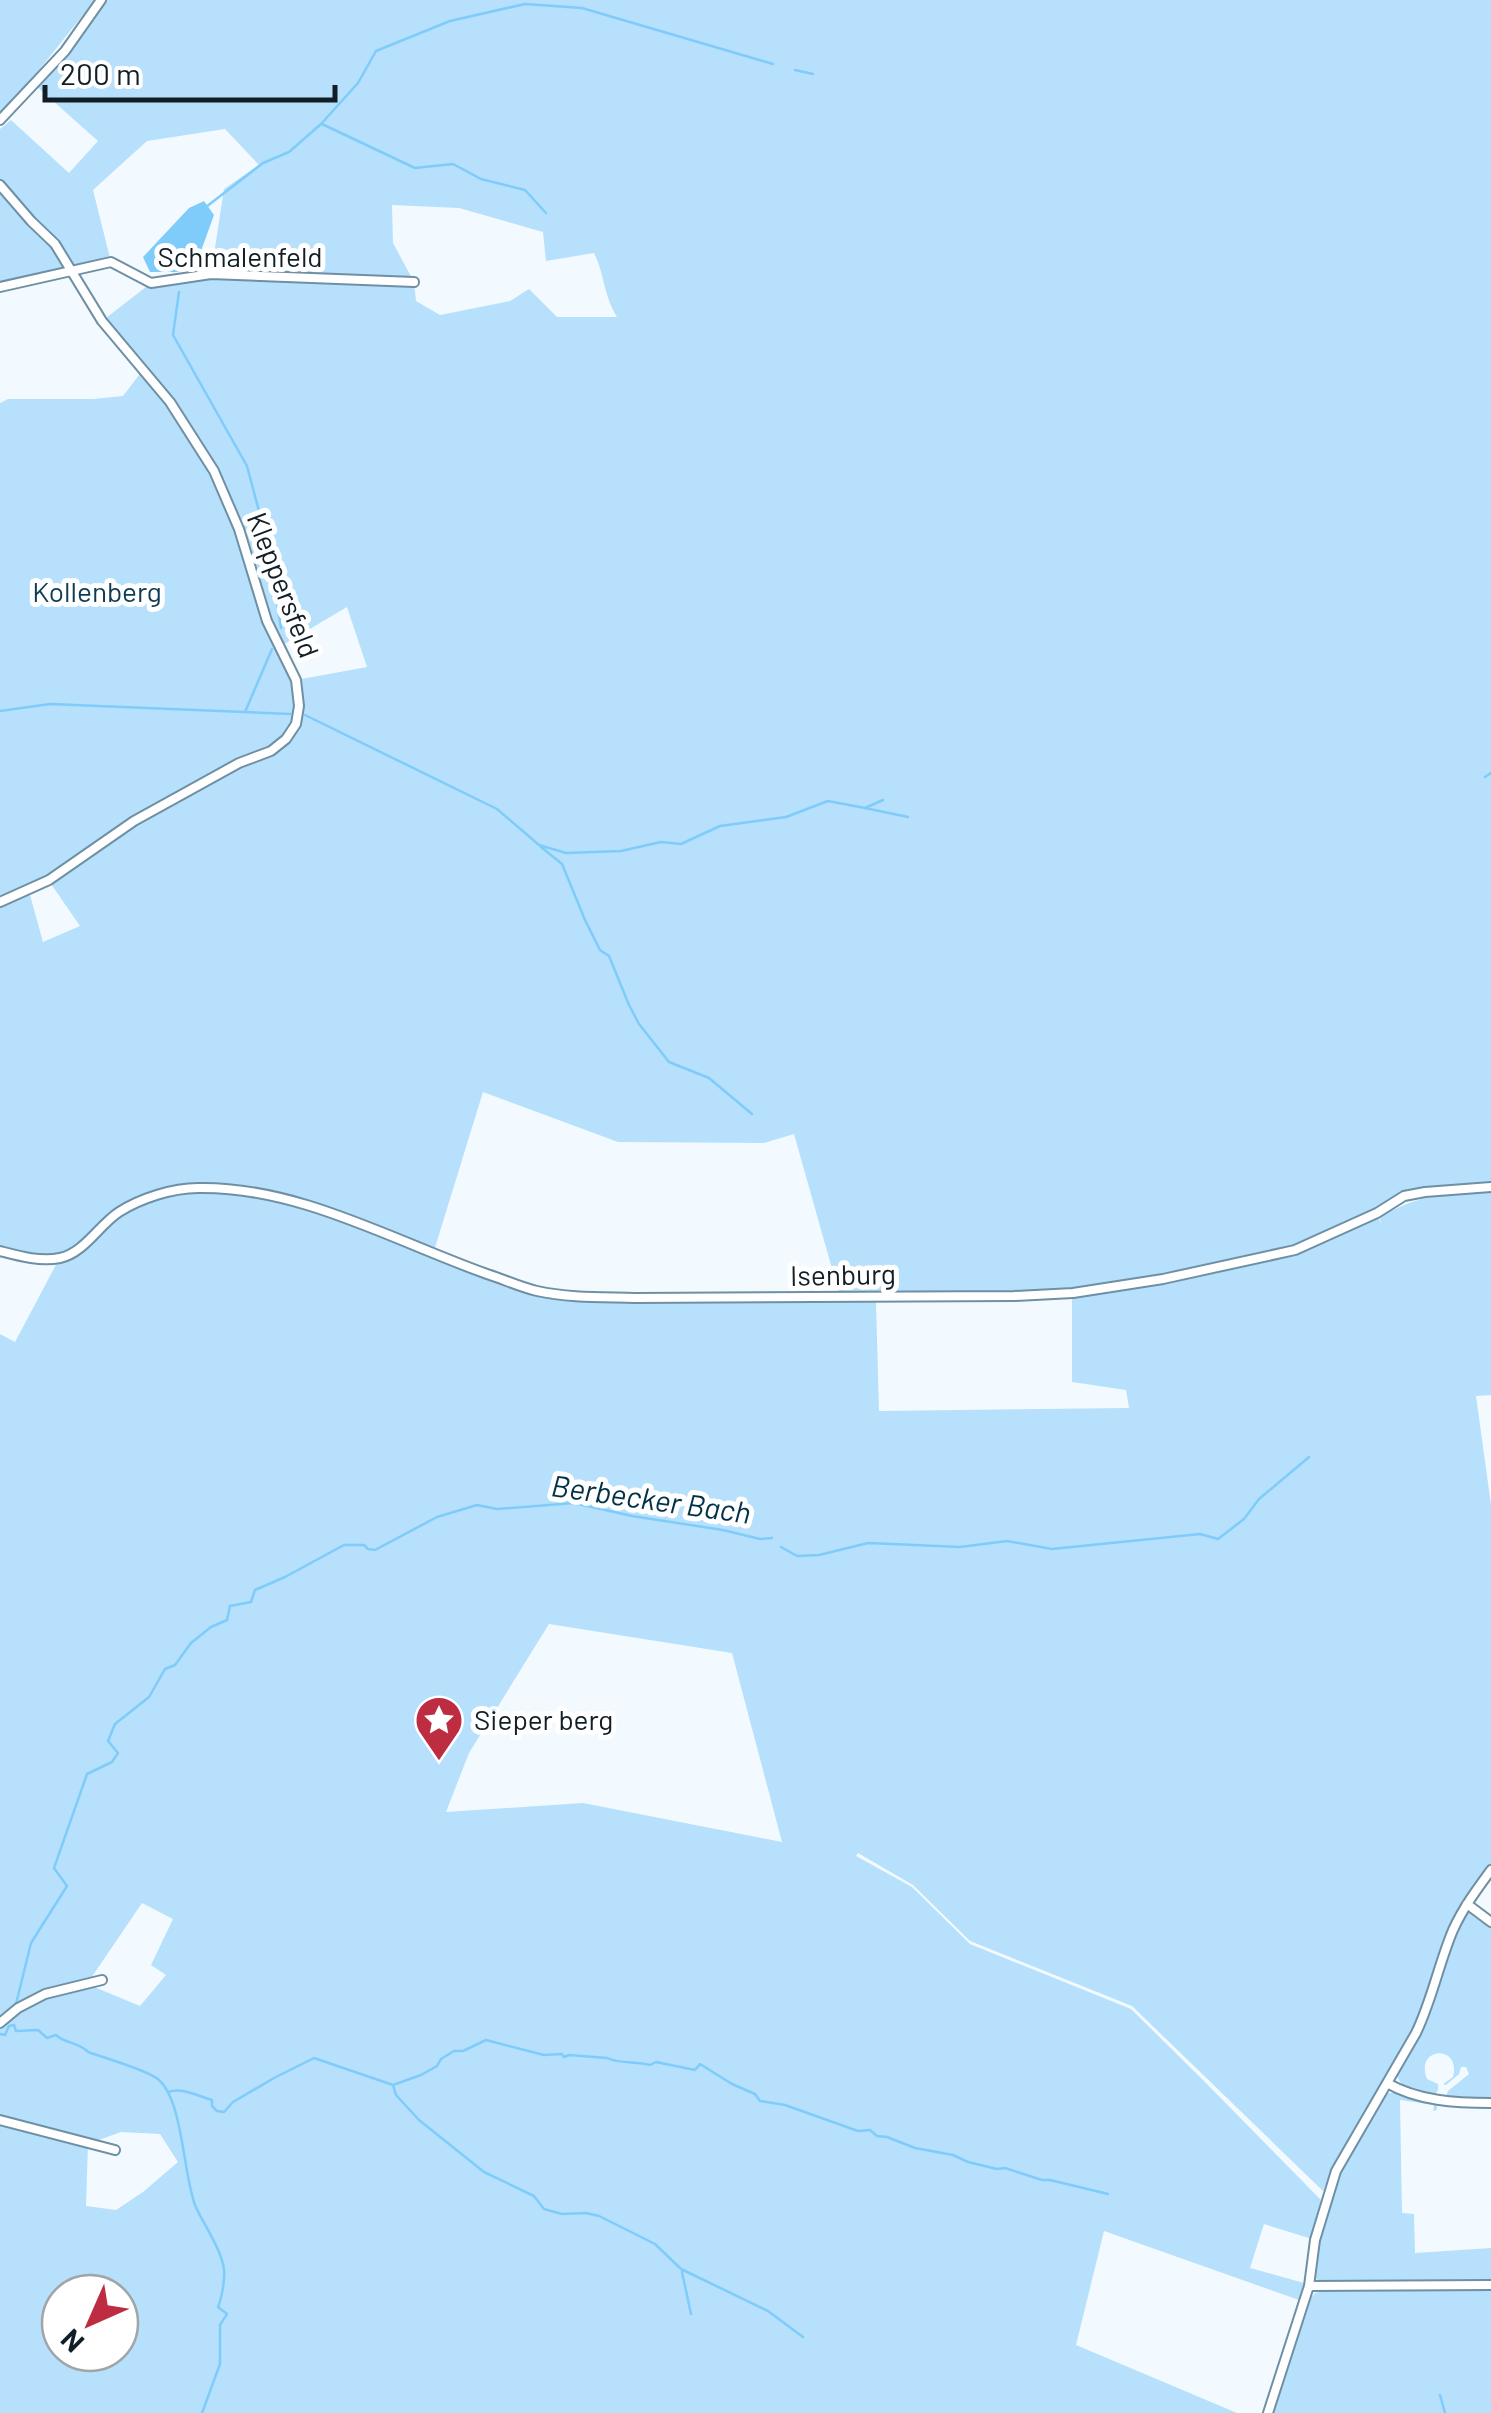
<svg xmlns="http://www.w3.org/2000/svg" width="1491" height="2413" font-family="Barlow,sans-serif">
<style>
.green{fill:#b6e0fb;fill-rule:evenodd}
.water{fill:#7fccfb}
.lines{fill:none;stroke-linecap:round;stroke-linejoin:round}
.stream{stroke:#7fccfb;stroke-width:2.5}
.minor-casing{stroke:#6f90a4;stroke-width:12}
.minor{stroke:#fff;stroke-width:8}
.labels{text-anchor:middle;stroke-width:10;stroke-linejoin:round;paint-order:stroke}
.street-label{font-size:28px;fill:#111e26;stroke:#fff}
.park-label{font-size:28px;fill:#0f3b53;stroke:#fff}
.poi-label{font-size:28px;fill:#111e26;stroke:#fff;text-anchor:start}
.water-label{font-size:30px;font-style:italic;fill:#023148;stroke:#fff}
</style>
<rect width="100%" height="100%" fill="#f3faff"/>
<path class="green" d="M0,0H95L31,80L0,114Z
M106,0H1491V1183L1423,1188L1401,1192L1375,1210L1325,1236L1377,1213L1381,1224L1380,1217C1421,1194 1445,1193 1491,1192V1395L1476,1396L1491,1505V1864C1477,1884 1462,1903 1452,1925C1436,1959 1429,1997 1413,2031L1333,2168L1323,2191L1132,2006L970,1941L913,1885L858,1853L856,1856L912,1887L970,1944L1131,2009L1203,2080L1321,2200L1312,2239L1264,2224L1250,2268L1304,2283L1299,2300L1104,2231L1076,2345L1237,2413H0V1334L15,1342L59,1259L0,1251V905L30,895L43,942L80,926L51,884L85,855L0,900V403L8,399H93L123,396L142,371L102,321L151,283L211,274L224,189L259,165L225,129L147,141L93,190L111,262L0,287V129L11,120L69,173L98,141L35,85L68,53ZM392,205L459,208L543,232L546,261L594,253C605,275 603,294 617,317H557L529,289L510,301L440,315L416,301L414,282L393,243ZM347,607L367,667L296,680L281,646ZM483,1092L618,1142L764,1143L794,1134L840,1297H594L537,1291L433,1254ZM1144,1282L1072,1297V1382L1126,1390L1129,1408L879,1411L876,1302L854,1299L1014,1293ZM549,1624L732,1653L782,1842L583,1803L446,1812L469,1753ZM142,1903L173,1919L151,1965L166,1975L140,2006L87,1984ZM121,2132L160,2134L178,2162L143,2192L116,2210L86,2206L88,2144ZM60,2293H120V2353H60Z
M1470,1912L1491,1925V2100L1446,2096L1448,2091L1469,2074L1466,2067H1461L1459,2074L1446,2085L1443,2084L1453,2077C1462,2044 1414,2046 1427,2079L1438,2084V2090L1435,2095C1421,2095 1401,2091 1397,2075L1428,2016L1453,1941L1467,1913Z
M1388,2093H1395L1437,2104V2110L1433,2111L1434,2105L1400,2100L1402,2213L1414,2214L1415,2253L1491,2248V2282L1322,2283L1314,2277L1319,2236L1329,2199L1340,2172L1378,2104Z
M1491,2287V2413H1272L1306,2304L1315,2293L1330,2289Z"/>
<path class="water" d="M204,201L214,215L201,251L181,272H150L143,257L189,208Z"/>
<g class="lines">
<path class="stream" d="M795,70L813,74
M322,124L415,168L453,164L481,179L525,190L546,213
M206,207L263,163L289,152L321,124L358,83L376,51L450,21L525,4L582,8L773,64
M179,292L173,335L247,466L268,545L281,628
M0,711L50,704L290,714
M245,712L272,649
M305,715L497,809L539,845L566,853L621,851L661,842L681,844L720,826L786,817L828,801L865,808L883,800
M1485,777L1491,773
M865,808L908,817
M541,847L562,864L585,920L600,950L609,956L629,1005L639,1024L669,1062L709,1078L752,1114
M781,1547L797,1556L819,1555L868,1543L960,1547L1007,1541L1052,1549L1200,1534L1218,1539L1244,1519L1259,1499L1309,1457
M13,2009L16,2004L31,1943L67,1886L54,1868L87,1774L112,1762L118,1753L108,1741L115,1724L149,1697L165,1669L175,1665L191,1643L211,1627L227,1620L230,1606L251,1602L255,1590L285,1577L344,1545H364L368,1549L375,1550L437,1517L477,1505L497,1509L574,1503L632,1516L723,1530L760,1539L772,1538
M0,2034L5,2035L9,2026L14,2025L16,2031L38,2030L47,2038L56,2035C65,2044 79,2042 88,2052C104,2058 148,2070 159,2080C183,2102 183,2173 195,2205C204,2226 220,2246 224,2269C225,2280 222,2297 218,2307L227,2314L220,2325V2364L202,2413
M393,2085L421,2075L437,2066L441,2059L454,2051H463L486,2040L544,2055L562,2054L564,2057L569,2055L607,2058C619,2064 637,2061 650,2065L656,2062L695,2070L700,2064L732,2084L755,2094L760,2101L785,2105L858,2131L870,2130L877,2136L887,2137L915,2148L953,2155L968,2162L997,2169L1005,2168L1042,2180H1050L1108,2194
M168,2092C183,2087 197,2096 212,2100V2106L217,2111L224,2112L233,2102L274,2078L314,2058L393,2085L396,2095L419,2120L484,2172L534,2196L544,2209L562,2214L586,2213L599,2216L655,2244L681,2269L768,2311L803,2337
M682,2272L691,2314
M1440,2395L1445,2413"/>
<g class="minor-casing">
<path id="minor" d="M0,120L65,51L101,0
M0,185L31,221L55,244L102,321L170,402L214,471L239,529L267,621L296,680L299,706L296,724L286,739L271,751L239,763L134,821L49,880L0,902
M0,287L111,262L151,283L211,274L414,282
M0,1251C19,1256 40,1262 60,1258C84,1253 99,1225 119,1212C141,1198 173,1188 198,1188C298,1186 394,1241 487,1274C503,1279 520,1287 537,1291C569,1298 603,1297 635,1298L1014,1296L1073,1293L1163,1279L1295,1250L1377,1213L1404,1196L1425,1192L1491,1187
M1467,1904L1491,1922
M0,2023L18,2008L45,1994L102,1980
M1387,2083C1418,2101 1456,2103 1491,2103
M0,2120L115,2150
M1309,2286L1491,2285
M1268,2413L1309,2286L1315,2240L1336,2171L1416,2033C1432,2000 1439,1963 1453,1930C1463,1908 1477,1889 1491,1870"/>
</g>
<use href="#minor" class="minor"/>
</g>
<defs>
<g id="sight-pin" transform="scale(2.5)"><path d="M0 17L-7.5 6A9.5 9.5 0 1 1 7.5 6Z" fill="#bd2c40" stroke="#fff"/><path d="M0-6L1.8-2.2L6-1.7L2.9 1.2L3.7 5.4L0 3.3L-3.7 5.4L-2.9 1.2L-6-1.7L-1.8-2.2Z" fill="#fff"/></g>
</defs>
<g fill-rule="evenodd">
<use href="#sight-pin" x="439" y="1720"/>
</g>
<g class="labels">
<g class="street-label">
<text x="240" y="267">Schmalenfeld</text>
<text transform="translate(283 585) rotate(69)" y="10">Kleppersfeld</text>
<text transform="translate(843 1275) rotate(-1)" y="10">Isenburg</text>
</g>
<g class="park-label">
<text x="97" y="602">Kollenberg</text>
</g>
<g class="poi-label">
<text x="474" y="1730">Sieper berg</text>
</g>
<g class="water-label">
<text transform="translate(651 1500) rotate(8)" y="10">Berbecker Bach</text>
</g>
</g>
<g transform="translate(90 2323) rotate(225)"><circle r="48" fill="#ffffff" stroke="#a0a5a8" stroke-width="2.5"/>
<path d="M0-8L18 38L0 25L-18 38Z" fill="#bd2c40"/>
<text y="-15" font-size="28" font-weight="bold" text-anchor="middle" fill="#111e26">N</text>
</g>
<path d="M45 85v15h290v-15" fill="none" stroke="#111e26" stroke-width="5"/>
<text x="60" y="85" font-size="30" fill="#111e26" stroke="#ffffff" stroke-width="8" paint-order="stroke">200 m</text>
</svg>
